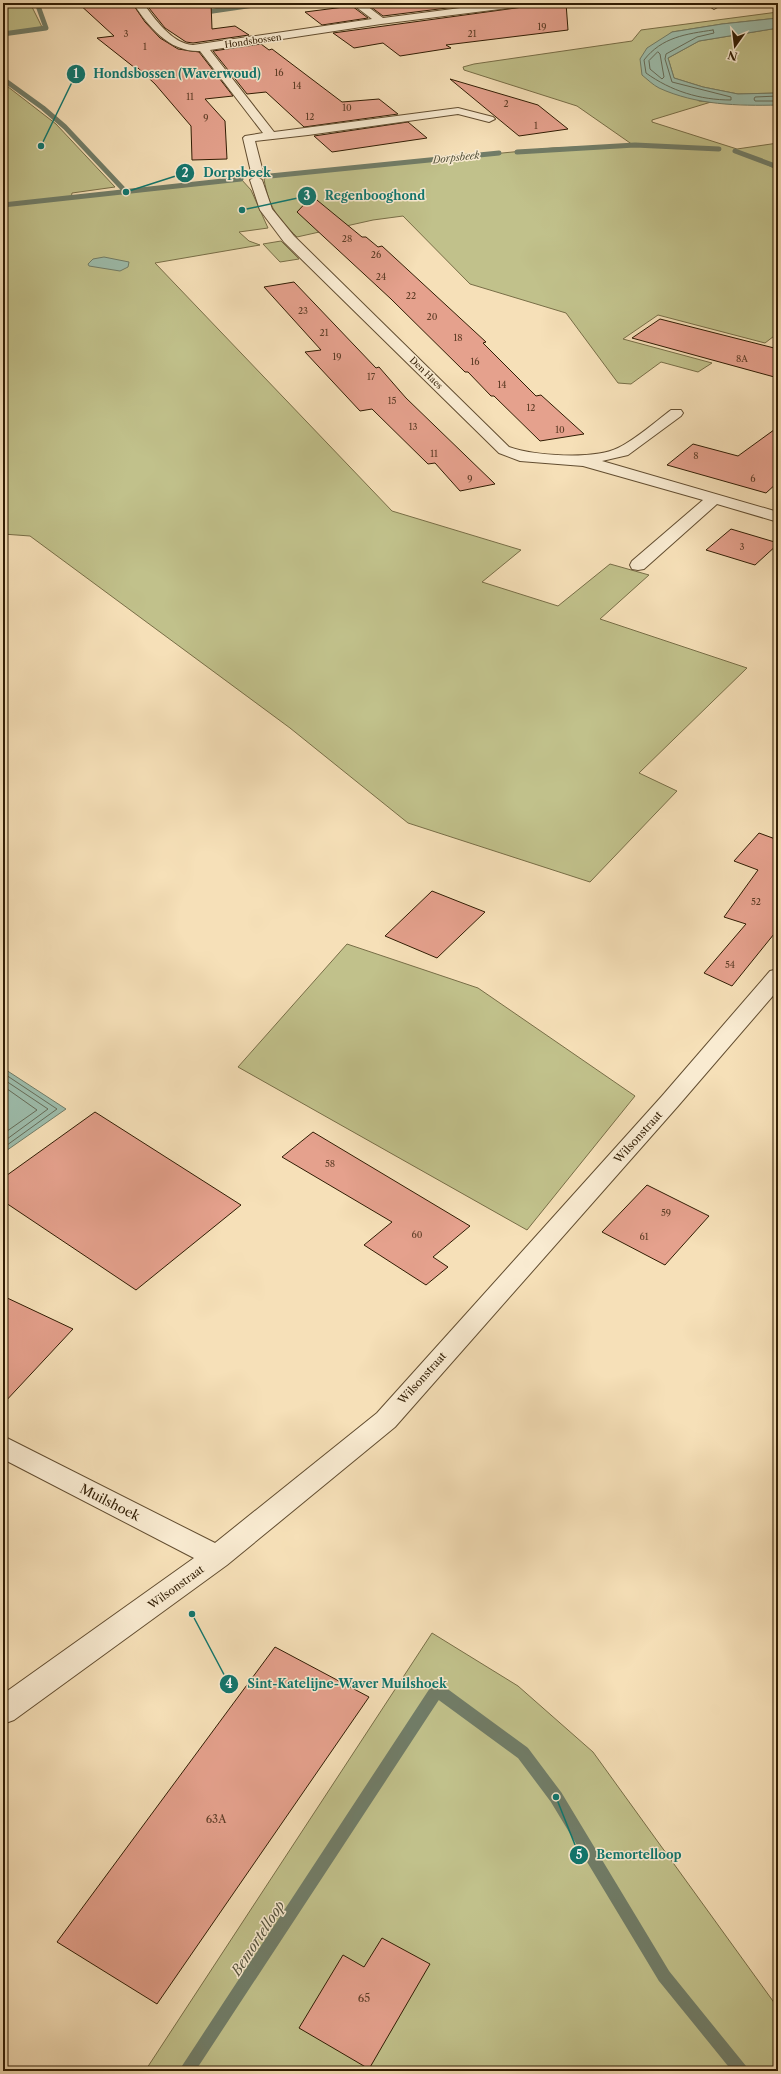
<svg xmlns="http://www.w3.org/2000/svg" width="781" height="2074" font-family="'Libre Caslon Text',serif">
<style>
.green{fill:#c1c18b;stroke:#786e47}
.water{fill:#9dbdac;stroke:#717d68}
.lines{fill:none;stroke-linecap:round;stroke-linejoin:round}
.shore{stroke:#666c58;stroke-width:1}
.stream-far1{stroke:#717d68;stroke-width:5}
.stream{stroke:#717d68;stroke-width:14}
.building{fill:#e5a18d;stroke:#301c03}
.minor-casing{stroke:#624d30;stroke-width:2}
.minor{fill:#f9ebd1;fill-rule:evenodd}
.labels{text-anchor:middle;stroke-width:3;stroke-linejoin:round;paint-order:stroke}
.number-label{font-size:9px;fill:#5d3d26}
.far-street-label{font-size:9px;fill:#301c03;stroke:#f9ebd1}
.far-water-label{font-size:10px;font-style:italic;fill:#56543e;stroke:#f9ebd1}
.street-label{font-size:11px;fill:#301c03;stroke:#f9ebd1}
.near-number-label{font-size:11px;fill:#5d3d26}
.near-street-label{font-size:13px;fill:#301c03;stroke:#f9ebd1}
.near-water-label{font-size:14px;font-style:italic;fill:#56543e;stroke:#f9ebd1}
.leader{fill:none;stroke:#0f766e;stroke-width:1.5}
.callout-dot{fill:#0f766e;stroke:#f9ebd1;stroke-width:1.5}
.mark-label{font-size:12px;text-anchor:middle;font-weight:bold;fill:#fff}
.callout-label{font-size:12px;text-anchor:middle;font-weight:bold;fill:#0f766e;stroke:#f9ebd1;stroke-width:3;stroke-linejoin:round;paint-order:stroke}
</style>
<rect width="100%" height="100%" fill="#f6e0b8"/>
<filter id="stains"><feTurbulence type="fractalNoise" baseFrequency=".005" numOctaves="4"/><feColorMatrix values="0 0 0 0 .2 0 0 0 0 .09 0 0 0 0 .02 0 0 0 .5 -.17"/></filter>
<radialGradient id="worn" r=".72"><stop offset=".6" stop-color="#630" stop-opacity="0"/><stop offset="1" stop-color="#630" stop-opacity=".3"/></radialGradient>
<path class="green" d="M3,3H30L42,27L3,33Z
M778,12V18L722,24L672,32L640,59L699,101L711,102L652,120V122L737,149L778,143V166L758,160L778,170V333L765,343L658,315L623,339L712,363L698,372L661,362L631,384L618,383L566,313L470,284L403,216L373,220L297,237C277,217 269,208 264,179L270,176L553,148L633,145L577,106L464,70L463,67L474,64L632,41L641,30Z
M778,28V93L738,94L703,87L674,78L668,58L699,41Z
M3,83L56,124L115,187L72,193L71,198L241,179L251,190L268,228L239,232L249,241L260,245L155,263L392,511L521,550L482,582L558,606L610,564L649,575L600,619L747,668L639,773L677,791L590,882L408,823L290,728L30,536L3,534Z
M281,241L299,259L280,262L263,244Z
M347,944L478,988L635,1096L527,1230L238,1067Z
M432,1633L518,1686L593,1752L778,2008V2071H145Z"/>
<path class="water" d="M778,18V28L699,41L668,58L674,78L703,87L738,94L778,93V105C738,106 696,105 659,88C653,85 647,79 642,75L640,59L647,48L672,32L722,24Z
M104,257L129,262L128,267L120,271L89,266L88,264L93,259Z
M3,1068L66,1109L3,1153Z"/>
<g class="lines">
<path class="shore" d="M713,30L714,33L697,37L666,54L665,59L672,82L731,97V100C700,100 671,91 646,73L644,60C662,37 686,34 713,30Z
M658,52L660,54L664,77L662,79L650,69L649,61Z
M778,96L755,97L754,99L755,101H778
M3,1073L57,1109L3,1148
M3,1079L48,1109L3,1142
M3,1086L37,1110L3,1134"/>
<path class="stream-far1" d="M199,13L268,3
M3,34L46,28L37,3
M3,79L43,108L65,127L126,192
M735,151L778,167
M517,152L635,145L719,149
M270,176L499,153
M3,205L241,179"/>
<path class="stream" d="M187,2071L437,1690L523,1753L556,1797L664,1976L741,2071"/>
</g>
<path class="building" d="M78,3H132L145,22L160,38L178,49L199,52L233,96L205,99L225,121L227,159L192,160L191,126L155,84L138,68H135L97,38L114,36Z
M145,3H211L212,29L235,26L249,35L193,43L186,42L165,28Z
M374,3H487L383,16L367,4Z
M529,3H566L568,30L446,45L451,48L400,56L383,43L354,48L333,33L523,7Z
M352,6L368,18L322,25L305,12Z
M261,44L269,50L272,49L342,102L379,99L398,114L304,127L266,92L247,94L213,51Z
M450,79L538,105L568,129L519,136Z
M408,122L427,138L332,152L314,136Z
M312,196L362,237H366L378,247L382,246L486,342L483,343L536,396L541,395L584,434L540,441L494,396H491L468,372H465L391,299L297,212Z
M294,282L376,368L379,367L406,398L495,484L460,491L435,463L428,464L372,409L360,411L305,352L321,350L264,287Z
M660,319L778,349V378L632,338Z
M778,427V482L766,493L667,465L693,444L738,456Z
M731,529L778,543V544L755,565L706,550Z
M759,833L778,840V935L774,934L732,986L704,973L746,924L724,917L758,870L734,861Z
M432,891L485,912L437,958L385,936Z
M95,1112L241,1205L136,1290L3,1201V1178Z
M313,1132L470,1226L433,1257L448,1267L426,1285L364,1245L392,1222L282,1157Z
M647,1185L709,1216L665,1265L602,1232Z
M3,1296L73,1329L3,1404Z
M275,1647L369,1697L157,2004L57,1942Z
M382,1938L430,1964L369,2069L299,2028L343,1955L364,1967Z"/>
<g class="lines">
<g class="minor-casing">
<path id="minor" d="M133,3H143C154,18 172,44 193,45L372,19L351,3H363L383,18L499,3H528L523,6L381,24L210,50L274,132L458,108L493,117L495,119L489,122L458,114L308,135L255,141L263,172L257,176L251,172L243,138L245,136L263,133L200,51C169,52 149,27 133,3Z
M705,3H716L719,6L714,9Z
M256,176L262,180L272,209L294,236L509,447C534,456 594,460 618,448C636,439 655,422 671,410H681L683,413L681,416L628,455L602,461L778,512V522L717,504L644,569L638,570L632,569L630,565L632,561L703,500L583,466L520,461L499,453L284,242L260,210L250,180Z
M778,969V990L678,1106L395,1427L227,1565L14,1720L3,1724V1694L194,1558L3,1459V1436L215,1543L377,1413L662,1096L770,971Z"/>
</g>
<use href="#minor" class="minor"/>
</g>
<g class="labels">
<g class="number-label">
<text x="542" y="30">19</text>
<text x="126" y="37">3</text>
<text x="472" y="37">21</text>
<text x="145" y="50">1</text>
<text x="279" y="76">16</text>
<text x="297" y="89">14</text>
<text x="190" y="100">11</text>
<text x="506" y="107">2</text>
<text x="347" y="111">10</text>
<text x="310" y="120">12</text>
<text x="206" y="121">9</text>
<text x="536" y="129">1</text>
<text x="347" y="242">28</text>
<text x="376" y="258">26</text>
<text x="381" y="280">24</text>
<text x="411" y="299">22</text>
<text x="303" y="314">23</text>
<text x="432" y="320">20</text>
<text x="324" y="336">21</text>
<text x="458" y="341">18</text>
<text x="337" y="360">19</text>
<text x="742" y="362">8A</text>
<text x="475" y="365">16</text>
<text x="371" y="380">17</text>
<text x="502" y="388">14</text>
<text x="392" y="404">15</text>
<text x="531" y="411">12</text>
<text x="413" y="430">13</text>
<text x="560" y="433">10</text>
<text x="434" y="457">11</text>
<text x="696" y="459">8</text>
<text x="470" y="482">9</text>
<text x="753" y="482">6</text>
<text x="742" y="550">3</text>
<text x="756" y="905">52</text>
<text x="730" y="968">54</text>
<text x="330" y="1167">58</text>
<text x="666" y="1216">59</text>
<text x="417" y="1238">60</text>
<text x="644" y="1240">61</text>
</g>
<g class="far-street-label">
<text transform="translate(253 41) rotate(-8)" y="3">Hondsbossen</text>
<text transform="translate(426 373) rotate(44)" y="3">Den Haes</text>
</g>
<g class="far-water-label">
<text transform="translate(456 157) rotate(-6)" y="4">Dorpsbeek</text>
</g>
<g class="street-label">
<text transform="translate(638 1137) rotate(-48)" y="4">Wilsonstraat</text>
<text transform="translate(422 1378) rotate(-48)" y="4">Wilsonstraat</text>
<text transform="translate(176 1587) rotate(-36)" y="4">Wilsonstraat</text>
</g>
<g class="near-number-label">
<text x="216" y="1823">63A</text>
<text x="364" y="2002">65</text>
</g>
<g class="near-street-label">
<text transform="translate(110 1502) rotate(27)" y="5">Muilshoek</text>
</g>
<g class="near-water-label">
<text transform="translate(258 1938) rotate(-57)" y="5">Bemortelloop</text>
</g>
</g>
<path class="leader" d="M41 146L76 74M126 192L185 173M242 210L307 196M192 1614L229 1684M556 1797L579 1855"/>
<g class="callout-dot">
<circle cx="41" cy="146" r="4"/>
<circle cx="126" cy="192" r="4"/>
<circle cx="242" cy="210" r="4"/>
<circle cx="192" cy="1614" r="4"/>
<circle cx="556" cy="1797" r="4"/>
<circle cx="76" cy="74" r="10"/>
<circle cx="185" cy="173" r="10"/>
<circle cx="307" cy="196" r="10"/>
<circle cx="229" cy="1684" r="10"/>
<circle cx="579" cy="1855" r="10"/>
</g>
<g class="mark-label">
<text x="76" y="78">1</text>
<text x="185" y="177">2</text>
<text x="307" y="200">3</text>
<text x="229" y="1688">4</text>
<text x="579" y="1859">5</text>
</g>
<g class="callout-label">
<text x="177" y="78">Hondsbossen (Waverwoud)</text>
<text x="237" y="177">Dorpsbeek</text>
<text x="375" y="200">Regenbooghond</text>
<text x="347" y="1688">Sint-Katelijne-Waver Muilshoek</text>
<text x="639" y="1859">Bemortelloop</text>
</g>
<rect width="781" height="2074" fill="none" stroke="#f6e0b8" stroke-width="16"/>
<rect x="4" y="4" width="773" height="2066" fill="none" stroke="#301c03" stroke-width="2"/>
<rect x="8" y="8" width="765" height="2058" fill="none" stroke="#301c03"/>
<g transform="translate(735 46) rotate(194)" stroke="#f9ebd1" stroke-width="3" paint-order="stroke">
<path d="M0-3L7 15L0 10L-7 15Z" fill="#301c03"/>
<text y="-6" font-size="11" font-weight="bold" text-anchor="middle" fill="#301c03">N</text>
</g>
<rect width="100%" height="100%" filter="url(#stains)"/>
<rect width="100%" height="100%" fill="url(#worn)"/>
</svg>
